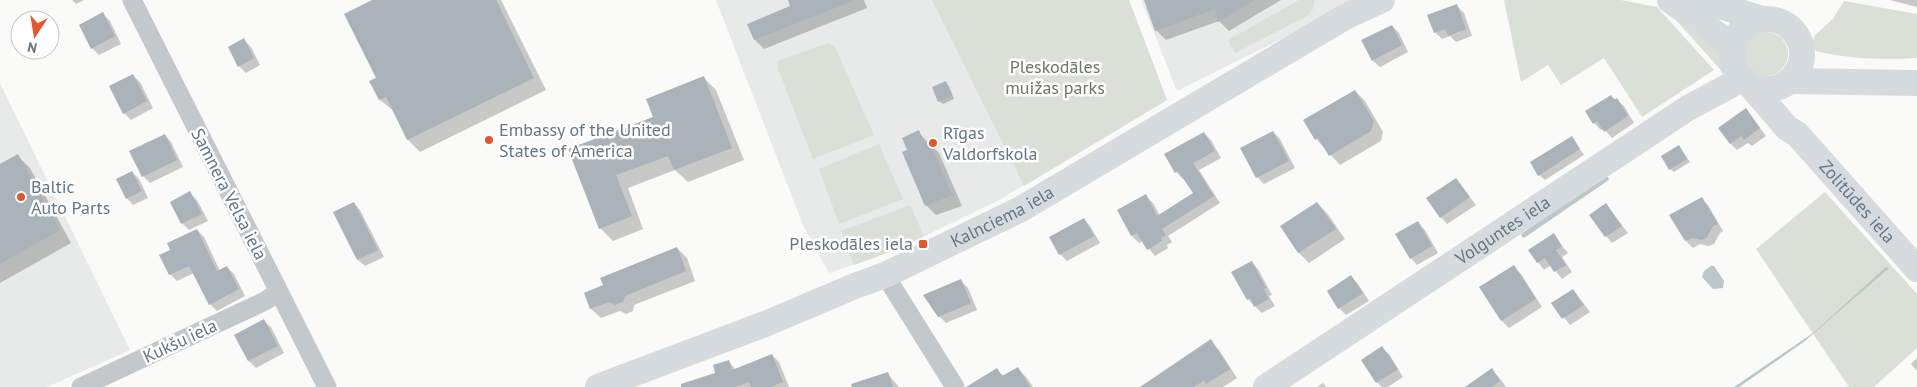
<svg xmlns="http://www.w3.org/2000/svg" width="1917" height="387" font-family="'PT Sans',sans-serif">
<style>
.built{fill:#e8e9e9}
.green{fill:#dadfd7}
.water{fill:#bbc7cb}
.shadow{fill:#0003}
.lines{fill:none;stroke-linecap:round;stroke-linejoin:round}
.stream{stroke:#bbc7cb;stroke-width:5}
.building{fill:#aab3b9}
.street{stroke:#c3c8cc;stroke-width:19}
.secondary{stroke:#d6dbdf;stroke-width:26}
.poi-dot{fill:#e4572e;stroke:#fff;stroke-width:2}
.labels{text-anchor:middle;stroke-width:5;stroke-linejoin:round;paint-order:stroke}
.park-label{font-size:18px;fill:#687a64;stroke:#fff}
.poi-label{font-size:18px;fill:#657683;stroke:#fff;text-anchor:start}
.street-label{font-size:18px;fill:#657683;stroke:#fff}
</style>
<rect width="100%" height="100%" fill="#fafaf8"/>
<path class="built" d="M716,0H1129L1167,100L997,201L898,249L829,273L803,225Z
M1141,0H1360L1177,91Z
M0,83L130,350L47,387H0Z"/>
<path class="green" d="M932,0H1129L1167,100L1024,186Z
M1299,0H1315L1313,9L1307,16L1235,53L1228,40Z
M1504,0H1621L1657,7L1714,70L1642,117L1604,58L1561,85L1548,65L1521,82Z
M1844,1L1917,14V58C1883,60 1849,59 1816,51L1812,44L1815,35L1833,19Z
M1664,7L1720,51L1725,74L1724,76L1719,68Z
M1744 54a22 22 0 1 1 44 0a22 22 0 1 1-44 0Z
M828,43L835,47L874,135L813,159L778,69V61Z
M879,144L903,199L839,224L819,169Z
M1825,192L1917,294V348L1874,387H1849L1756,249Z
M910,205L924,236L898,249L854,265L841,231Z"/>
<path class="water" d="M1711,266H1714L1724,281L1723,288L1713,289L1702,277L1704,271Z
M1886,267L1889,268L1805,341L1739,387H1734L1813,333Z"/>
<path class="shadow" d="M72,0H84L76,4Z
M375,0H501L546,90L420,152L408,140L394,111L380,100L371,81L377,78Z
M789,0H864L867,8L764,49L755,40L748,24L792,7Z
M1145,0H1281L1229,31L1219,21L1166,40L1156,30Z
M1890,0H1917V7Z
M1457,6L1464,13L1472,36L1456,42L1450,36L1442,39L1435,32Z
M103,14L110,21L121,44L99,55L92,48Z
M1392,26L1399,33L1408,52L1380,67L1373,61Z
M244,40L251,47L260,65L246,73L239,66Z
M133,76L140,82L153,108L131,120L124,113Z
M704,78L716,90L744,160L688,182L675,170L628,188L643,229L613,241L600,228L570,150L655,117Z
M946,83L949,86L954,99L943,104L939,101Z
M1355,91L1365,101L1383,132L1381,141L1340,165L1316,139Z
M1611,96L1624,106L1634,123L1612,138L1603,128L1601,130L1594,123Z
M1746,110L1766,136L1752,146L1748,143L1737,150L1730,143Z
M918,132L939,153L962,206L936,215L926,205L908,151Z
M1273,132L1280,139L1295,168L1264,184L1257,177Z
M1204,133L1211,140L1221,158L1199,170L1220,203L1168,236L1172,242L1167,245L1168,248L1155,256L1143,241L1139,243L1132,236L1118,210L1146,196L1153,203L1160,216L1194,193L1184,178L1183,179L1176,172Z
M165,135L171,142L183,167L150,183L143,176Z
M1571,137L1584,155L1545,180L1539,175Z
M1679,146L1690,162L1674,172L1670,169Z
M18,156L30,168L71,243L0,283V166Z
M132,172L139,179L148,198L133,205L127,198Z
M1456,179L1476,205L1447,224L1441,217Z
M190,193L197,200L208,221L189,230L182,223L171,203Z
M1701,199L1708,205L1723,231L1720,233L1714,244L1709,246L1700,244L1693,248L1686,241L1671,216Z
M354,203L360,210L384,257L365,266L358,260Z
M1317,203L1327,213L1345,239L1309,263L1299,253L1282,227Z
M1606,205L1628,233L1612,243L1606,236Z
M1084,219L1090,226L1100,243L1067,261L1060,254L1051,237Z
M1418,223L1425,230L1438,253L1417,265L1411,258Z
M197,230L204,237L220,271L227,267L234,274L245,296L217,311L210,304L194,273L177,281L170,274L172,251Z
M1553,235L1568,253L1562,257L1572,272L1562,279L1551,265L1544,270L1529,250Z
M677,248L687,258L695,281L634,305L633,311L626,314L620,311L601,318L591,309L585,294L605,286Z
M1251,262L1258,269L1272,295L1269,296L1275,306L1262,313L1248,299Z
M1514,267L1521,274L1542,307L1509,328L1502,321L1481,288Z
M1351,277L1358,284L1369,301L1346,315L1339,308Z
M961,281L968,288L977,310L946,323L939,316Z
M1573,290L1590,312L1570,325L1553,303Z
M264,321L271,327L284,353L256,368L249,361L236,335Z
M1211,341L1219,350L1237,378L1223,387H1143Z
M1382,348L1389,354L1403,377L1388,387H1382L1377,382L1362,361Z
M772,355L779,362L789,387H706L728,361L736,370Z
M1917,358V371L1911,364Z
M1017,368L1027,378L1033,387H984L997,370L1004,376Z
M1491,370L1498,376L1506,387H1480Z
M888,374L899,387H851Z
M1323,383L1326,387H1317Z"/>
<g class="lines">
<path class="stream" d="M1524,235L1606,179"/>
</g>
<path class="building" d="M372,0H496L534,78L407,140L386,97L379,100L369,81L376,78L344,14Z
M788,0H853V1L754,40L747,24L790,6Z
M1144,0H1255L1218,22L1215,9L1155,31Z
M1457,4L1466,29L1448,36L1445,29L1434,33L1427,15Z
M103,12L115,36L91,49L79,25Z
M1392,25L1402,45L1372,61L1361,40Z
M244,38L254,58L238,67L228,47Z
M133,74L147,101L123,114L109,86Z
M704,76L732,148L674,170L668,156L616,175L632,216L599,229L568,149L653,117L646,99Z
M946,81L952,96L938,102L932,87Z
M1355,90L1374,121L1371,131L1329,156L1318,138L1315,140L1303,120Z
M1611,95L1614,100L1617,98L1628,116L1604,132L1597,121L1593,124L1585,111Z
M1746,108L1760,128L1744,140L1741,136L1730,144L1718,128Z
M919,130L924,143L929,141L952,195L925,206L902,152L907,150L902,138Z
M1273,131L1289,161L1256,178L1240,148Z
M1204,132L1215,151L1193,163L1214,196L1162,229L1166,235L1161,238L1162,241L1147,250L1137,233L1131,236L1117,210L1146,194L1157,216L1193,193L1178,171L1175,173L1164,154Z
M165,134L177,160L142,177L129,151Z
M1572,136L1580,149L1538,176L1530,162Z
M1679,145L1687,159L1669,170L1661,156Z
M18,154L60,230L0,264V164Z
M132,171L142,191L126,199L116,179Z
M1456,178L1470,197L1440,218L1426,198Z
M190,191L202,214L181,224L170,202Z
M1702,197L1718,224L1713,226L1707,237L1702,240L1692,238L1685,241L1669,215Z
M354,202L378,250L357,260L333,212Z
M1317,202L1336,229L1298,253L1280,226Z
M1606,203L1622,226L1605,237L1589,215Z
M1084,218L1094,236L1059,255L1049,237Z
M1418,221L1432,246L1410,259L1395,234Z
M197,229L217,271L227,266L239,289L209,305L189,266L169,275L159,255L170,250L167,243Z
M1554,233L1562,246L1556,250L1566,265L1554,272L1545,258L1537,263L1528,250Z
M677,247L686,271L625,296L623,302L615,305L609,302L590,309L584,293L603,285L600,278Z
M1252,261L1266,288L1264,289L1269,299L1254,307L1250,298L1247,300L1231,272Z
M1514,265L1536,299L1501,321L1479,287Z
M1351,275L1363,293L1338,309L1327,291Z
M961,279L971,303L938,317L923,295Z
M1573,289L1584,305L1562,319L1551,303Z
M264,319L278,346L248,361L234,335Z
M1211,339L1230,369L1206,384L1204,380L1194,387H1140Z
M1382,346L1398,369L1376,383L1361,360Z
M772,354L783,382L771,387H751L749,382L735,387H681V384L715,373L713,365L729,360L732,370Z
M1018,367L1030,387H966L997,368L1002,376Z
M1492,368L1500,381L1492,387H1465Z
M888,372L893,387H852L851,384Z"/>
<g class="lines">
<path class="street" d="M132,0L327,387
M885,275L955,387
M81,387L265,301L279,292"/>
<g class="secondary">
<path d="M1670,0L1733,46"/>
<path d="M1701,0L1762,19"/>
<circle cx="1767" cy="54" r="35"/>
<path d="M1790,81L1917,83"/>
<path id="s1" d="M1750,85L1787,128L1797,134L1917,269"/>
<path id="s2" d="M598,387L765,324L855,286L885,275L1021,209L1345,17L1382,0"/>
<path id="s3" d="M1266,387L1688,108L1742,79"/>
</g>
</g>
<g class="poi-dot">
<circle cx="489" cy="140" r="5"/>
<circle cx="933" cy="143" r="5"/>
<circle cx="21" cy="197" r="5"/>
<rect x="918" y="239" width="10" height="10" rx="2.5"/>
</g>
<g class="labels">
<g class="park-label">
<text x="1055" y="73">Pleskodāles<tspan x="1055" dy="21">muižas parks</tspan></text>
</g>
<g class="poi-label">
<text x="499" y="136">Embassy of the United<tspan x="499" dy="21">States of America</tspan></text>
<text x="943" y="139">Rīgas<tspan x="943" dy="21">Valdorfskola</tspan></text>
<text x="31" y="193">Baltic<tspan x="31" dy="21">Auto Parts</tspan></text>
<text x="913" y="250" text-anchor="end">Pleskodāles iela</text>
</g>
<g class="street-label">
<text transform="translate(229 194) rotate(63)" y="6">Samnera Velsa iela</text>
<text dy="6" stroke="none"><textPath href="#s1" startOffset="159">Zolitūdes iela</textPath></text>
<text dy="6" stroke="none"><textPath href="#s2" startOffset="439">Kalnciema iela</textPath></text>
<text dy="6" stroke="none"><textPath href="#s3" startOffset="284">Volguntes iela</textPath></text>
<text transform="translate(180 341) rotate(-25)" y="6">Kukšu iela</text>
</g>
</g>
<g transform="translate(35 35) rotate(192)"><circle r="24" fill="#ffffff" stroke="#c1c8cd"/>
<path d="M0-4L9 19L0 12L-9 19Z" fill="#e4572e"/>
<text y="-8" font-size="14" font-weight="bold" text-anchor="middle" fill="#657683">N</text>
</g>
</svg>
